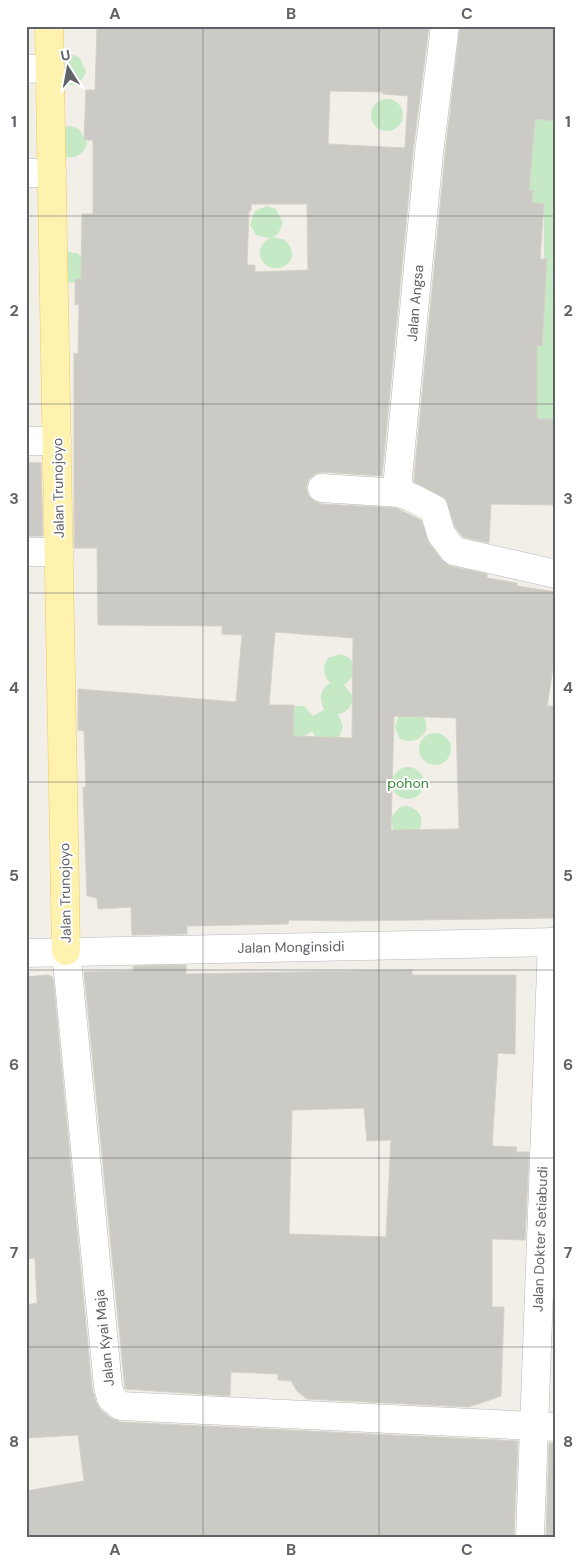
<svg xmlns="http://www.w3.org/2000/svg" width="582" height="1563" font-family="'DM Sans',sans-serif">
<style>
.green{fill:#c5e8c5}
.building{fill:#cccac5;stroke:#d6d1c6;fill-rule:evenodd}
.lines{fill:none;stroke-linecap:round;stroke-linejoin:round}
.minor-casing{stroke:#b5b8bc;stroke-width:29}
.major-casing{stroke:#f2c960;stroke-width:29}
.minor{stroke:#fff;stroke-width:28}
.major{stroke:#fff2af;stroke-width:28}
.grid{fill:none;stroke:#5f6368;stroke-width:1;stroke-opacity:0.55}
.labels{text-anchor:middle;stroke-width:4;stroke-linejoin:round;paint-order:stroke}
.street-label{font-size:14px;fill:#5f6368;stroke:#fff}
.park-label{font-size:14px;fill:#348238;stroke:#fff}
.neatline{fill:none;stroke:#5f6368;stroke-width:2}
.grid-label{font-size:16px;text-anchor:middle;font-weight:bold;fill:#5f6368}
</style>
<rect width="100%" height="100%" fill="#f1efe8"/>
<path class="green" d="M70,54L79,57L86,71C82,84 72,88 60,83L58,58Z
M371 115a16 16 0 1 1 32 0a16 16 0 1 1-32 0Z
M521,119L556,121V420L537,421L494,335L546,285L547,259H544V205L532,203L529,190L531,161L518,160Z
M71,126L79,129L87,143C83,157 72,160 60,155L64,127Z
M267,206L276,209L283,223L278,234L273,237L285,240C309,265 264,281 260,254C259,247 264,242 269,238L256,235L250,224L255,211Z
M65,252L77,253L84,259L83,279C75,283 70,284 61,280Z
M340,654C352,656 355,664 354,676L344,685L352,695C353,706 348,712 338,714L343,726L339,737L332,741L316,738L312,731C304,738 297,739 288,734L293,706H304L313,716L324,710C319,698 319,691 330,683C323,675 322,667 328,658Z
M399,714L424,717C432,735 417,745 400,739L395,728Z
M419 749a16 16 0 1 1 32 0a16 16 0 1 1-32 0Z
M392 783a16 16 0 1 1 32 0a16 16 0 1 1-32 0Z
M407,806C421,809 425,821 418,833L393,830L391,817L400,807Z"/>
<path class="building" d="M97,26H429L413,151L382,476L323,472L315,474L309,479L306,487L308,495L314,501L321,504L396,508L421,520L429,543L442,560L450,566L487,574V578L517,583V586L556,592V650L547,706H556V918L348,921L289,920L288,924L187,926V934L132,935L131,907L98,909L97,898L87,896L83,787H86L84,731L78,730V689L236,702L242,635L222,634V626L98,625L97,548H74V353L78,354L79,304L75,305V279H81L82,214H93V140H84L86,90H95ZM330,91L383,92V94L408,96L405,148L328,144ZM251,204H307L308,270L255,272V265H247L249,211H251ZM275,632L353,638L352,738L293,736L294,705H269ZM394,716L456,718L459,829L391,830Z
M460,26H556V121L535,119L529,190L533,191L532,203L544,204L540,259H547L542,346H537V419H556V505L491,504L489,543L463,537L455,527L446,499L414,482V477L445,155Z
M26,462L41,463L43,536H26Z
M186,965V974L412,970V975H516L515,1054L498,1053L492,1146L517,1147L516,1152H529L525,1240L492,1239V1307H504L501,1396L469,1407L307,1399L297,1391L291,1381L278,1380V1374L231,1372L230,1396L125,1389L84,972L133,971V966ZM364,1108L367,1141L391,1140L386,1237L289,1234L292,1110Z
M47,975L53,977L92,1388L96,1402L101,1410L111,1418L120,1422L518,1441L514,1536L26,1537V1491L84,1481L78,1435L26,1438V1305L37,1303L35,1258L26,1259V977Z
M549,1443H556V1537H546Z"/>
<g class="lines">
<g class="minor-casing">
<path id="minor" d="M445,26L429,153L398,477L399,493L411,497L434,509L441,534L454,551L556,574
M26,69L50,68
M26,173H52
M26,441H57
M322,488L399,493
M26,552H59
M66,951L108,1386L111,1398L121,1406L556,1427
M26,953L556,942
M530,1537L552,942"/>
</g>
<g class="major-casing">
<path id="major" d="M49,26L66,951"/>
</g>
<use href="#minor" class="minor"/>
<use href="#major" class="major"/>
</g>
<path class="grid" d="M203,26V1537M379,26V1537M26,216H556M26,404H556M26,593H556M26,782H556M26,970H556M26,1158H556M26,1347H556"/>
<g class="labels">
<g class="street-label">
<text transform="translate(415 303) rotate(-85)" y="5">Jalan Angsa</text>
<text transform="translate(58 488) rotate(-91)" y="5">Jalan Trunojoyo</text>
<text transform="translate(65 893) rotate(-91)" y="5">Jalan Trunojoyo</text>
<text transform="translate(291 947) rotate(-1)" y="5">Jalan Monginsidi</text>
<text transform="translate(540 1239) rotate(-88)" y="5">Jalan Dokter Setiabudi</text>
<text transform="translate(104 1338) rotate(-96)" y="5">Jalan Kyai Maja</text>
</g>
<g class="park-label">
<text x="408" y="788">pohon</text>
</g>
</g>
<rect width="582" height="1563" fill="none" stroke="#ffffff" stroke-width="55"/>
<g transform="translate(68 68) rotate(349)" stroke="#ffffff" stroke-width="4" paint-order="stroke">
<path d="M0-4L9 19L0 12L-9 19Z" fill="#5f6368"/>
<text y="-8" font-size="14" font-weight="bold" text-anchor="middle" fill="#5f6368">U</text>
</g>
<rect x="28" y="28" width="526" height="1508" class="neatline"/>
<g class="grid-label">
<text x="115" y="19">A</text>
<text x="291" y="19">B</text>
<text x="467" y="19">C</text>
<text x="14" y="127">1</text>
<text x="568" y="127">1</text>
<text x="14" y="316">2</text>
<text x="568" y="316">2</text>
<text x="14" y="504">3</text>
<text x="568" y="504">3</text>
<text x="14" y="693">4</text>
<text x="568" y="693">4</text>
<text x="14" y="881">5</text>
<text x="568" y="881">5</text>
<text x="14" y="1070">6</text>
<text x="568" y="1070">6</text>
<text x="14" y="1258">7</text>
<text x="568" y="1258">7</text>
<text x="14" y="1447">8</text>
<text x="568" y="1447">8</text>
<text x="115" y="1555">A</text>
<text x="291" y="1555">B</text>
<text x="467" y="1555">C</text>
</g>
</svg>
